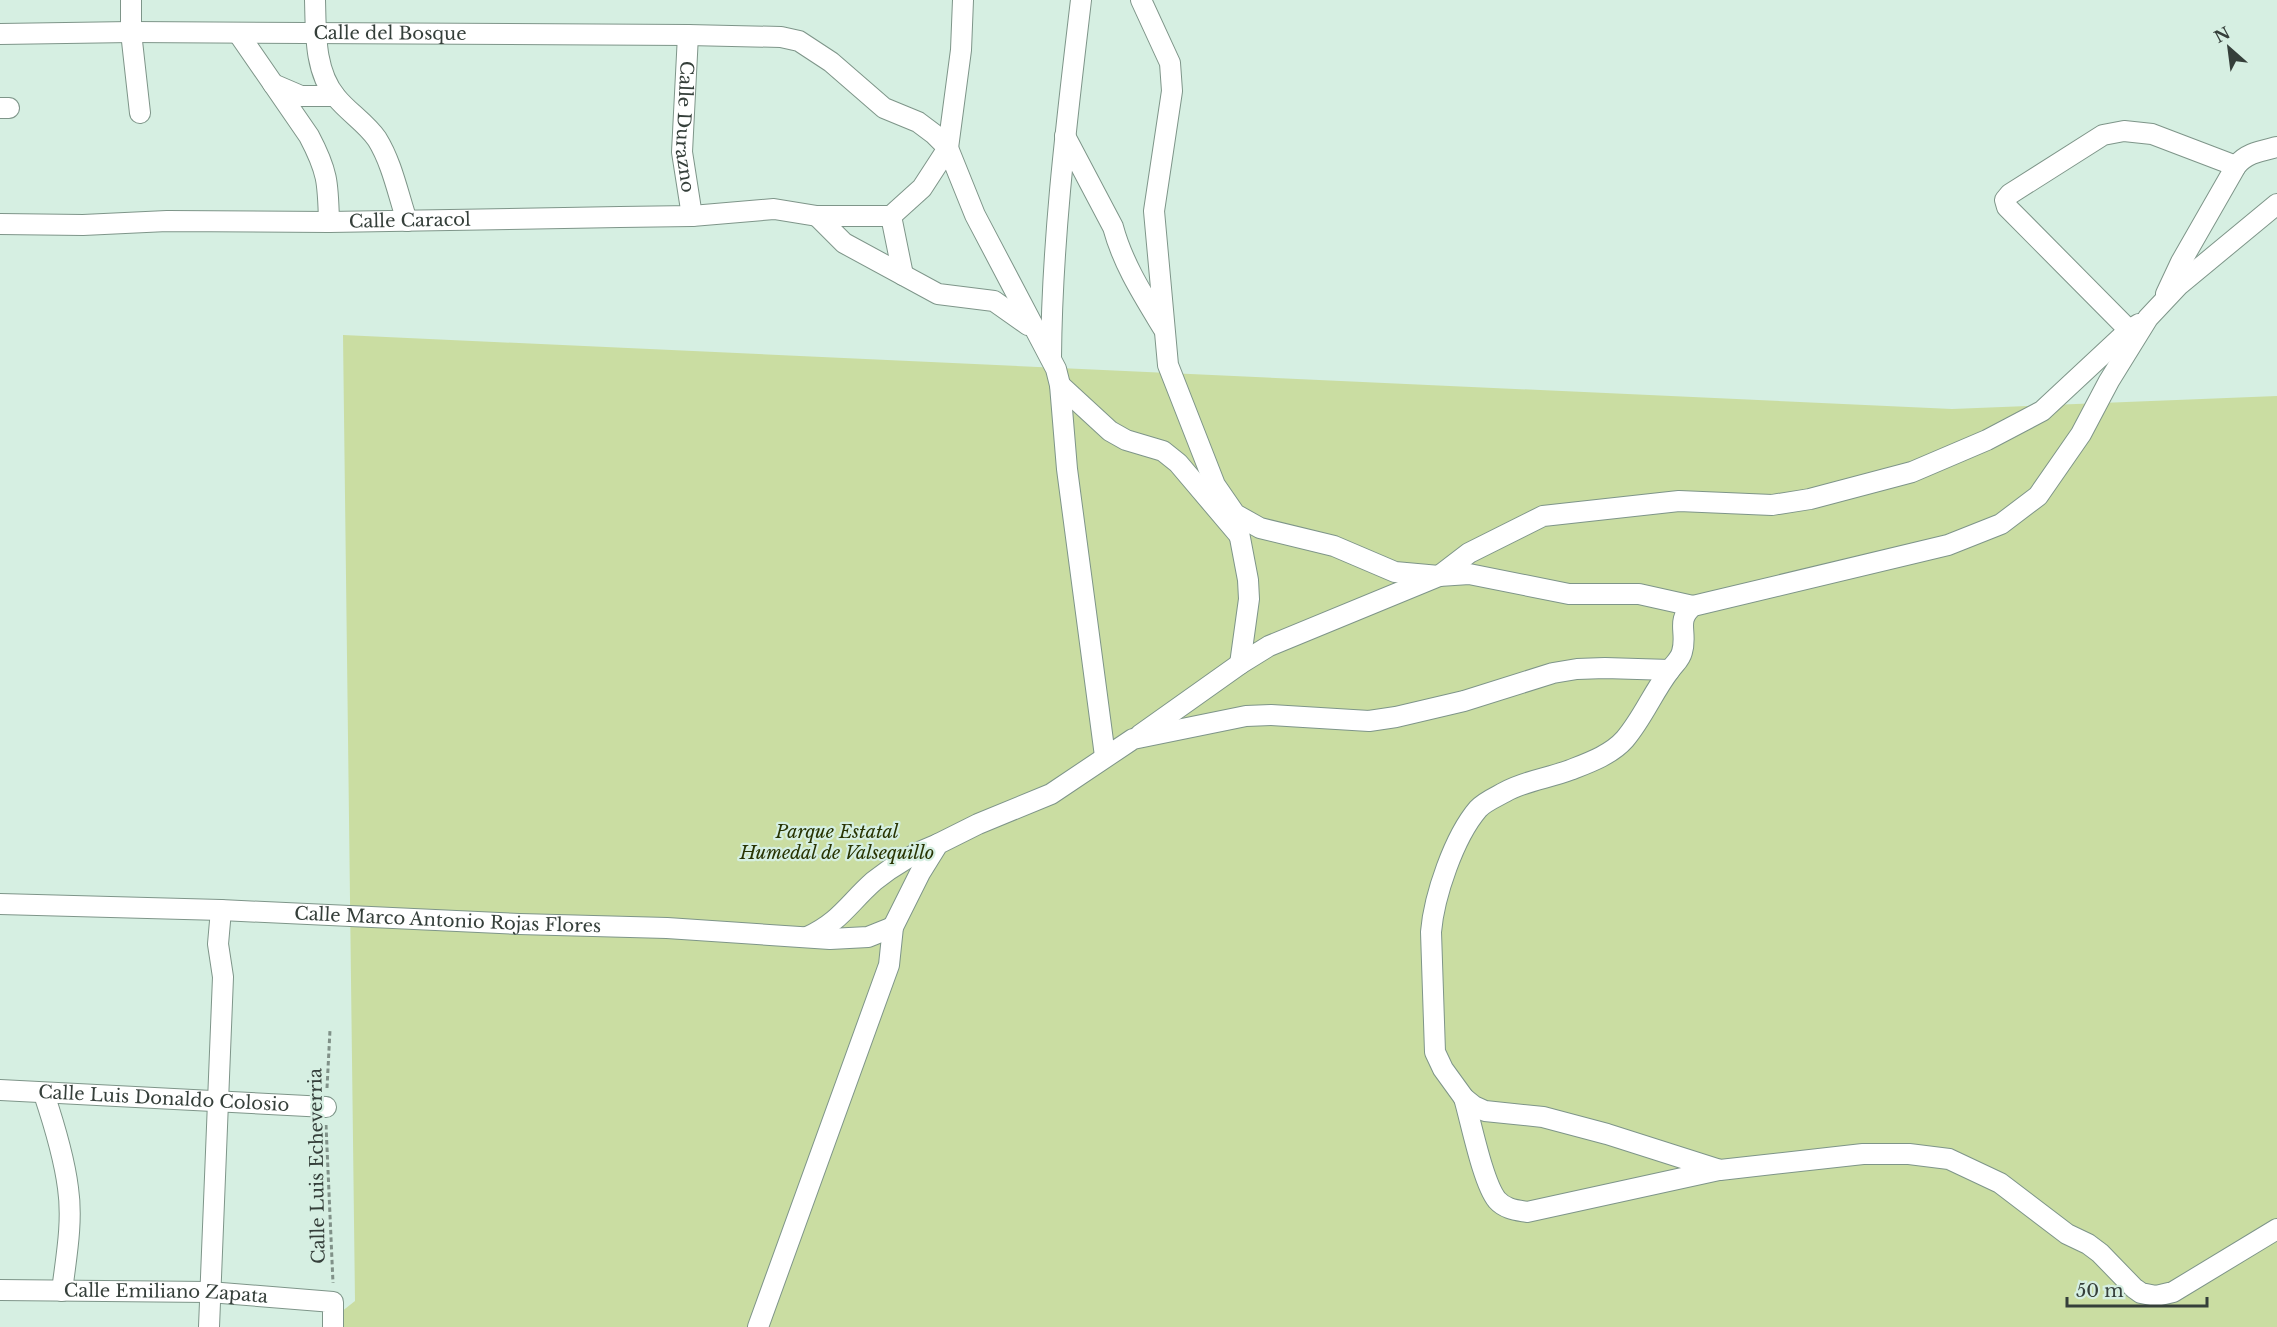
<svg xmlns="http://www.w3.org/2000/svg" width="2277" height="1327" font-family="'Libre Baskerville',serif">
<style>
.green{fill:#cadda2}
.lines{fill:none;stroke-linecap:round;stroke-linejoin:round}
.minor-casing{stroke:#7e9589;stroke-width:22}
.path{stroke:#809188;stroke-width:3;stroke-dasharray:4.5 3;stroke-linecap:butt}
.minor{stroke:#fff;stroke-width:20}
.labels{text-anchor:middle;stroke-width:4.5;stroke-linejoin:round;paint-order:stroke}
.street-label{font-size:18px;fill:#353f3a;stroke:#d6efe2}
.park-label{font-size:18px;font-style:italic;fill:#283403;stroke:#d6efe2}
</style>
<rect width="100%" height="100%" fill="#d6efe2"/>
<path class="green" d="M343,335L1952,409L2277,396V1327H322L355,1301Z"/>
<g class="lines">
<g class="minor-casing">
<g id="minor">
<path d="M131,0V32L140,113"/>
<path d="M315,0C316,31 314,71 336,97C348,112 366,123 377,139C392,163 398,194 407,221"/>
<path d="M1141,0L1170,63L1172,91L1154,211L1168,365L1215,485L1235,514L1260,528L1334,546L1395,572L1439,576L1469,574L1569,594H1639L1693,606"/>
<path d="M238,33L309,136C328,172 328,183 329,222"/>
<path id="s1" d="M0,34L131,32L688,35L781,37L799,41L831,62L884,108L918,122L934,134L948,148L975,215L1056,369L1060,385L1067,469L1105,756"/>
<path id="s2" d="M688,35L682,152L692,216"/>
<path d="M273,84L301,96H335"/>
<path d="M0,108H9"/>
<path d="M1065,136L1113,227C1123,264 1143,295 1163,328"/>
<path d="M2277,204L2179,285L2148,318L2109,381L2081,434L2038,496L2001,524L1948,545L1693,606C1675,621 1688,632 1682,652C1680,660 1674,664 1670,670C1653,692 1643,718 1625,739C1611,755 1588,763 1570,770C1549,778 1524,781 1505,792C1496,797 1484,802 1478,809C1454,837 1434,896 1431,932L1435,1052L1443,1069L1464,1098L1474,1106L1485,1111L1543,1117L1607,1134L1720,1170L1863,1154H1909L1949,1159L2000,1183L2067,1234L2088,1244L2100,1253L2134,1288L2141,1293L2156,1296L2173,1292L2277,1229"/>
<path d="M817,216L844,243L938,294L994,301L1028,325"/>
<path d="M891,216L903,275"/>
<path id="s3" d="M0,224L83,225L167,221L329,222L620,217L692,216L774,209L817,216H891L922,188L948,148L961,50L963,0"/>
<path d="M2166,294L2181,262L2236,166C2246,153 2261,151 2277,147"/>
<path d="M2129,330L2007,207L2005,200L2010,194L2103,135L2124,131L2152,134L2236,166"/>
<path d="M1051,358C1052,238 1067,119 1081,0"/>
<path d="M1060,385L1110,431L1126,440L1163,451L1178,463L1239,535"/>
<path d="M1237,522L1248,580L1249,599L1240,664"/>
<path d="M1140,735L1240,664L1269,646L1439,576L1469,553L1543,516L1679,501L1772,505L1810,499L1912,472L1987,440L2042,411L2129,330L2139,324"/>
<path id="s4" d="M0,904L221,910L519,924L667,928L830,939L868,937L893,927"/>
<path d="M807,937C840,922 849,903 874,881C894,865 914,853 938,844"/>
<path id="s5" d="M0,1090L326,1107"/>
<path d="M44,1094C54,1124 64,1156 68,1188C73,1222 66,1258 62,1291"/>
<path d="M1464,1098C1471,1122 1483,1183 1497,1200C1505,1209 1516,1210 1527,1212L1719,1170"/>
<path id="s6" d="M0,1290L209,1292L333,1302V1327"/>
<path d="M209,1327L223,977L218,944L221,910"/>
<path d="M758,1327L889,965L893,927L920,873L938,844L978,824L1051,794L1133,739L1246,716L1271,715L1369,721L1396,717L1464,701L1553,673L1577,669L1605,668L1670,670"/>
</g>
</g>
<path class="path" d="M327,1088L330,1030
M326,1125L333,1283"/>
<use href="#minor" class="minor"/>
</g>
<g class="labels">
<g class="street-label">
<text dy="6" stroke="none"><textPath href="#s1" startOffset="390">Calle del Bosque</textPath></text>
<text dy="6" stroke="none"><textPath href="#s2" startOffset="92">Calle Durazno</textPath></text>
<text dy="6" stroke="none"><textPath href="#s3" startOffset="410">Calle Caracol</textPath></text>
<text dy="6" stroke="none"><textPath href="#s4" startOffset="448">Calle Marco Antonio Rojas Flores</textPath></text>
<text dy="6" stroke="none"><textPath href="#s5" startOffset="164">Calle Luis Donaldo Colosio</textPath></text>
<text transform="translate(317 1166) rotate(-91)" y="6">Calle Luis Echeverria</text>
<text dy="6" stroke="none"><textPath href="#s6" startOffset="166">Calle Emiliano Zapata</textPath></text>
</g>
<g class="park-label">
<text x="837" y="838">Parque Estatal<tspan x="837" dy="21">Humedal de Valsequillo</tspan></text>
</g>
</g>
<g transform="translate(2229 48) rotate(332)" stroke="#d6efe2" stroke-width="4.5" paint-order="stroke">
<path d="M0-4.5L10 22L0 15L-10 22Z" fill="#353f3a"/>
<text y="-9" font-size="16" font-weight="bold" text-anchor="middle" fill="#353f3a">N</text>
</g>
<path d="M2067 1297v9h140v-9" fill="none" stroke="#353f3a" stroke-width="3"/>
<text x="2076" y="1297" font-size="18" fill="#353f3a" stroke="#d6efe2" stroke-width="4.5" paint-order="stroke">50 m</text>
</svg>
